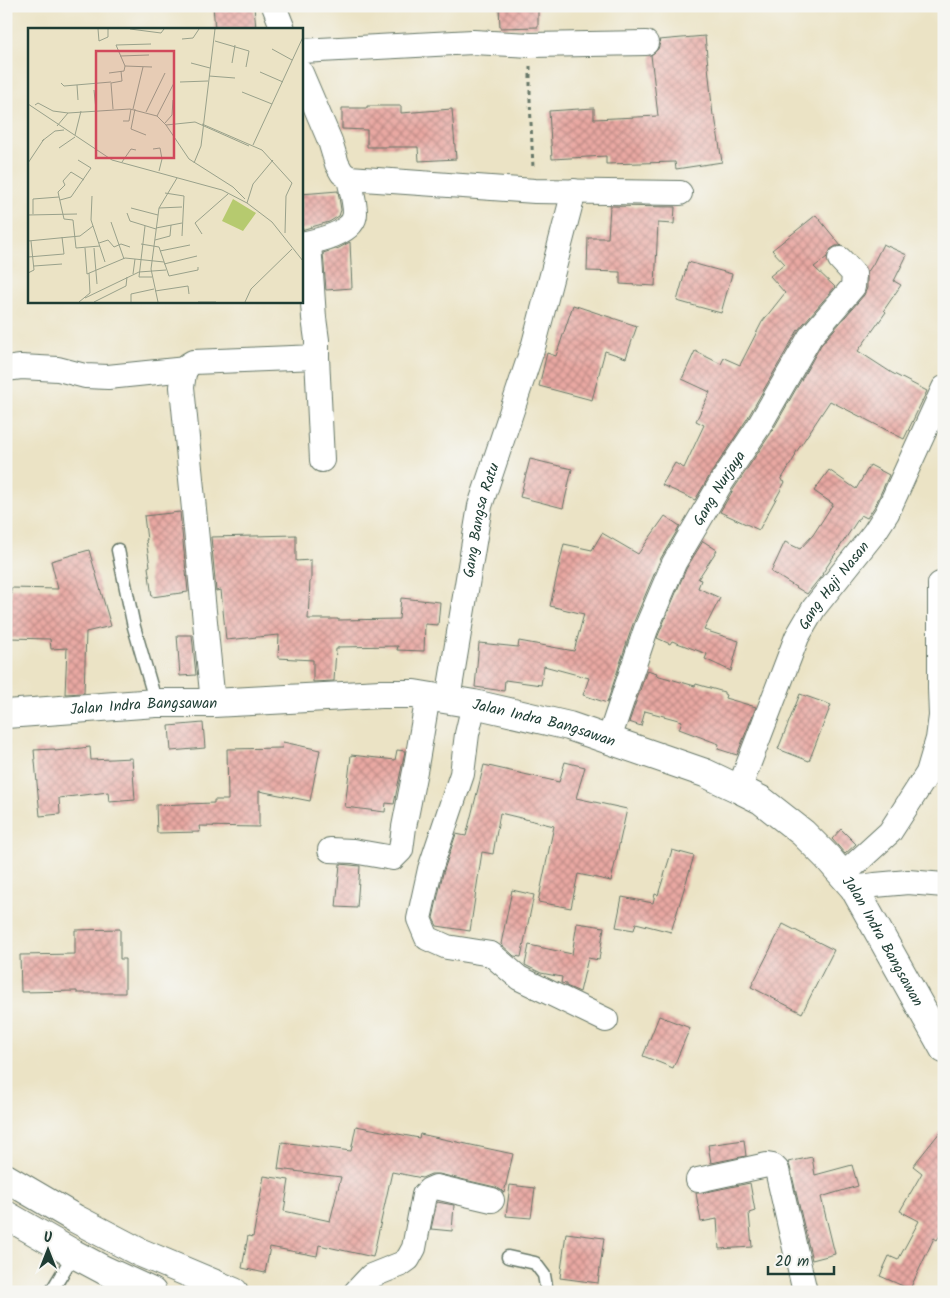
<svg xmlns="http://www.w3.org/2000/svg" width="950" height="1298" font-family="Kalam,sans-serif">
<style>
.building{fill:url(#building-cross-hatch)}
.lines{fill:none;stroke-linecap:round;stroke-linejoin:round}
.service-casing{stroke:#667767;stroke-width:15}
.minor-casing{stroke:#667767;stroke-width:26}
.tertiary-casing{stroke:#667767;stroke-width:30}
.trunk-casing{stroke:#667767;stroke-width:30}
.path{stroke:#667767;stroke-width:3;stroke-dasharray:4 4;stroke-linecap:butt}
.service{stroke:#fff;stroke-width:12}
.minor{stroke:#fff;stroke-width:24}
.tertiary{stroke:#fff;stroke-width:28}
.trunk{stroke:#fff;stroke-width:28}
.labels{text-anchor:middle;stroke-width:4;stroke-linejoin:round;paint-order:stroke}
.street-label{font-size:15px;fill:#1f3d34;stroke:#f6f6f2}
.inset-road{fill:none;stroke:#99a18b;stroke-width:1}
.view{fill:#d1495b;fill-opacity:0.15;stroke:#d1495b;stroke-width:2.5}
.inset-edge{fill:none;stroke:#1f3d34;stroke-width:2.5}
</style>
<defs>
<pattern id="building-cross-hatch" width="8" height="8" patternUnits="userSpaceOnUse" patternTransform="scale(1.25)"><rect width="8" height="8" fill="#e9a8a2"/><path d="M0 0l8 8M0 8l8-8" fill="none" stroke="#bc8a85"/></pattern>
</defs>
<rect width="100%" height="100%" fill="#f6f6f2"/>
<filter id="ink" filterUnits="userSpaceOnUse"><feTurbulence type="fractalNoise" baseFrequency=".02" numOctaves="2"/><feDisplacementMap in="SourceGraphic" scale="10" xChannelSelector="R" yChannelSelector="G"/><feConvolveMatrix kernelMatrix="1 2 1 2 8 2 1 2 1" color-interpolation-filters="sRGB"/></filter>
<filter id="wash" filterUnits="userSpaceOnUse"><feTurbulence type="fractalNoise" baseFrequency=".0096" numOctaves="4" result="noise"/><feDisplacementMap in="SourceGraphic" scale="20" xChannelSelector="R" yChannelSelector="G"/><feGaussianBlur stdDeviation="1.12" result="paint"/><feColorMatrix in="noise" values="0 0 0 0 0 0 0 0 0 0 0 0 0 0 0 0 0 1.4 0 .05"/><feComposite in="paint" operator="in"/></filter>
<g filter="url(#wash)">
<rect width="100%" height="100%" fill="#ebe3c5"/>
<g id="blocks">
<path class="building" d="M213,6H254L256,29H215Z
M499,6H538V27L500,28Z
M705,36L713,116H715L722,162L676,169L675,162L606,164V156L552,159L549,111L594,108V119L658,116L651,55L658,49L660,43L659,40Z
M367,106H401V113L452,109L456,159L419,161L418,147H367V130L342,129V108H367Z
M338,191L341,210L339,216L329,222L301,230V194Z
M610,206L675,207L674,224L658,223L655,286L620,284V272L587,271L588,238H608Z
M816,215L841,246H836L831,249L827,257L814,267L835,287L798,330L747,419L710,475L695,500L662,485L675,463L684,468L704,425L696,421L710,392L682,379L695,351L721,364L724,358L740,365L762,322L785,293L770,276L785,264L772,250Z
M350,242L352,288L326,290L323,253L339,248Z
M883,244L907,255L894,281L901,285L884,310L886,312L858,351L892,373L927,391L904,439L830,401L795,454L796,455L781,480L785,482L759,530L720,512L733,490L771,433L821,345L864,295L867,288V273L873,264Z
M688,262L732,274L721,313L677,301Z
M573,305L637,326L626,358L605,351L592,400L539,386L547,353L556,356Z
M530,459L572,469L563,508L520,497Z
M870,465L889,475L875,506L867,518L861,515L822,574H823L807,594L771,572L785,542L800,549L813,535L833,504L814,491L829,470L856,489Z
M180,512L188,592L152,597L148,567L150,566L146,540H147L144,516Z
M665,516L680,526L661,558L633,624L607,703L583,695L589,678L544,666L541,685L505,680L504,691L475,687L479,643L518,647L519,641L574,651L584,614L550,606L564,544L592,550L602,533L638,554Z
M296,535V561L311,560V581H310L308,619H338V620L399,619L401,598L440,602L438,625L425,624L424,651L397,650L398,646L338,647V649H336L334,681L313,682V660L278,658L279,635L226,640L221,590L216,591L211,537Z
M703,541L717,550L698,579L701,580L698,588L720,598L704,630L739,641L731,671L705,659L707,654L672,641L670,644L657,638L686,569Z
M89,550L111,626L86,632L84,693L65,694L67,648L51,649L50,639L10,638L11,588L58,589L51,561Z
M177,635H192L196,675L180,676Z
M647,670L657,673L656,675L695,686L696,684L724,692V694L726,695L725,698L756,707L737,755L718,749L719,744L679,729L682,721L645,711L641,726L629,722Z
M800,694L831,705L809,761L778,749Z
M203,723L205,748L171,751L169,726Z
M283,742L320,750L310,801L259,791V827L199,826L200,832L157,833L156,805L214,803V800H228L227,749L282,748Z
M90,747L91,760L132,758L135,800L109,802L108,792L59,798L60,814L40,816L34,750L55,749V751Z
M397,750L405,751L394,804L386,803L385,812L345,807L351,755L395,760Z
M565,762L585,767L576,798L627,809L611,881L578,874L571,908L538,902L554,826L500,813L493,854L482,852L470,931L437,926L433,918L443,873L456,834L466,836L484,765L559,782Z
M841,829L856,844L845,854L832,839Z
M672,850L694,856L671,932L636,923L634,930L616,927L622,897L653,903L655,894L658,895Z
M340,864L360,866L357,908L336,907Z
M512,890L534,895L521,957L514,956L501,944Z
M577,923L604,927L599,960L588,958L580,992L566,986V984L561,983L562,977L541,973L525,965L529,945L572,954Z
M783,924L834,950L802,1013L751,987Z
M120,929V959H125V993H77V991L21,992L20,955L75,954V930Z
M659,1016L690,1028L673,1068L643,1056Z
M356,1126L419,1138L420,1134L513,1154L504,1193L501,1190L495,1187L439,1174H431L422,1178L392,1172L373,1257L319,1245L317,1256L270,1247L265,1273L242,1268L248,1236L253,1237L264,1176L289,1180L284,1211L330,1221L341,1177L278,1169L282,1142L351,1151Z
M944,1127V1229L937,1240L934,1238L910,1289L880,1276L889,1256L898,1260L919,1221L900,1211L922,1173L913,1166Z
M744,1140L746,1156L711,1163L708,1145Z
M812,1157L815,1175L852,1165L858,1186L821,1197L835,1254L812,1260L790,1167L788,1162Z
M750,1183L755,1211L749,1213L752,1247L719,1249L717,1219L701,1222L696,1193H701Z
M510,1185L535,1188L531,1218L506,1216Z
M437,1202L454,1205L452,1231L431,1229Z
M566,1233L604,1238L598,1283L560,1278Z"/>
</g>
</g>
<g filter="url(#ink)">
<use href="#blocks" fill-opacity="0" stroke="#667767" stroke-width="1"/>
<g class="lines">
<g class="service-casing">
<path id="service" d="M118,550L134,627L156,703
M508,1257L535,1263L544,1275L547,1292
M51,1292L74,1254"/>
</g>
<g class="minor-casing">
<g id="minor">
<path d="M274,6L283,29"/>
<path d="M301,51L473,42L531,45L646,43"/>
<path d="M301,73L330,141L337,164L342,173L349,178L535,191L680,193"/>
<path d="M301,244C317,241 355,233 355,213C355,201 351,189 349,178"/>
<path d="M317,357L322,460"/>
<path d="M6,369L21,367L58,369L85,376L108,377L186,369"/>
<path id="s1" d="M448,699L480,506L534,344L574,191"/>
<path d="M213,703L182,387L184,373L188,365L193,362L317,357V340L314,318L309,243"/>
<path d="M474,704L467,734L462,774L430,869L419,919L427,938L447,947L491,954L519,978L606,1020"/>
<path id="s2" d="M609,739L646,629L674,563L721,483L759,426L810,337L853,287L854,274L840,259"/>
<path id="s3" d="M739,789L797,637L814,608L874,533L887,513L944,388"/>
<path d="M330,850L353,851L393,858L401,850L404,827L416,766L428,696"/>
<path d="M843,875L890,832L928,773L938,739L941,716L940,688V584"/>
<path d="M854,888L875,885L908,882L944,885"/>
<path d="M698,1180L767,1165L773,1166L777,1170L805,1292"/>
<path d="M356,1292L371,1276L401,1264L408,1259L414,1248L424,1195L429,1190L436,1187L492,1200"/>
</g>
</g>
<g class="tertiary-casing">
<g id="tertiary">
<path id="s4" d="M6,714L156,703H213L381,694H414L474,704L569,726L705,773L739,789L761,800L803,833L827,857L854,888L944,1049"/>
</g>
</g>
<g class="trunk-casing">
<path id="trunk" d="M6,1178L76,1219L139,1252L234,1292
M6,1215L74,1254L104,1270L152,1292"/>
</g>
<path class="path" d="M530,66V100L533,168"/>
<use href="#service" class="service"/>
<use href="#minor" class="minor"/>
<use href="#tertiary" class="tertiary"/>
<use href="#trunk" class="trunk"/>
</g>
</g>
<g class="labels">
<g class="street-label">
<text dy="5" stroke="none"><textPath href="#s2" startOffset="275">Gang Nurjaya</textPath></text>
<text dy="5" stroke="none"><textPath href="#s1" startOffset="182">Gang Bangsa Ratu</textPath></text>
<text dy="5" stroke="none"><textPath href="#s3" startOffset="226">Gang Haji Nasan</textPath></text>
<text dy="5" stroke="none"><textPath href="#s4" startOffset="138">Jalan Indra Bangsawan</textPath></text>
<text dy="5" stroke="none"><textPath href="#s4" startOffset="542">Jalan Indra Bangsawan</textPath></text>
<text dy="5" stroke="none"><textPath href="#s4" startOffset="962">Jalan Indra Bangsawan</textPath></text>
</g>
</g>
<g transform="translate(28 28)">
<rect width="275" height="275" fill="#ebe3c5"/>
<path d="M205,171L228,185L215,203L194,193Z" fill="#b6ca6f"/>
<path class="inset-road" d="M70,1L71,13L80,9V1M102,1L133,5L136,1M154,11L165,10L171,1M187,13L221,23L218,39M123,16L88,17L97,38L124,39M244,21L264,32M92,28L121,27M163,35L182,40M204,35L207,17M232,44L255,54M81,45L96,43L97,38M181,48L207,50M152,54L180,53M33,55L36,58L83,54M49,57L50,72M66,62L68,82M214,64L244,76M0,76L84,132L194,162L219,175L244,194L275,233M7,77L10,75L25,83L40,85M85,81L83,55L94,53L93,43M105,81L115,39M107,81L103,101L118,107M118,84L137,45M40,85L102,81L129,88L138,97L161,131L205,159L217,171M129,88L146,55M95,93H101L103,81M137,95L144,87L145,72M174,96L234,122L264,155L258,168L257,205M138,97L167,94L221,118M29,98L40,85M47,107L53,83M14,113L27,103L36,102M225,117L275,9M31,120L47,109M125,121L132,120L134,131L131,143M94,134L103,121L108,122M0,135L16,111M166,135L173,118L187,1M56,152L43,144L35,153L37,157L30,164L36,191L45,192L48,220L72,218M137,165L156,168L154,208M64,168L63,192L77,234M32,172L43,169L63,140L50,132M219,175L225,156L245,132M103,180L130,187M131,180L154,179M99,185L102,193L128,201M5,186V171L31,169M0,187L49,186M83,194L96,231M117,198L111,249H124M128,200L154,195M174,206L167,195L200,166M127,212L142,208L143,197M0,213L52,208L65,198M71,215L80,212L86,219L93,216L102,219M113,216L131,219L141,248L170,242V239M57,220L59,246L97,230L136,234M66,220L69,256M132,223L162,217M0,229L36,226L34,209M136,236L169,228M6,238L34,236M0,245L6,242L3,213M105,246L107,231M127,263L160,258L161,266M57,270L111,244L138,242M51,274L62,265L61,245M66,274L98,258L99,249M103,274V266L126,261M130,274L123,241L131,180L149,150M170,274H188M217,274L223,261L264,221"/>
<path class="view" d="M68,23H146V130H68Z"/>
<rect width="275" height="275" class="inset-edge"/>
</g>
<rect width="950" height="1298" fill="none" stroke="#f6f6f2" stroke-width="25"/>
<g transform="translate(48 1250)" stroke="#f6f6f2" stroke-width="4" paint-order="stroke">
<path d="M0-4L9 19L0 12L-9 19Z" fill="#1f3d34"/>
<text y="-8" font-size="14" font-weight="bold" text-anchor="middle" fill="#1f3d34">U</text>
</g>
<path d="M768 1266v8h66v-8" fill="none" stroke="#1f3d34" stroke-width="2.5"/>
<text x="775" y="1266" font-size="15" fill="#1f3d34" stroke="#f6f6f2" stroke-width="4" paint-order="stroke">20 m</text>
</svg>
